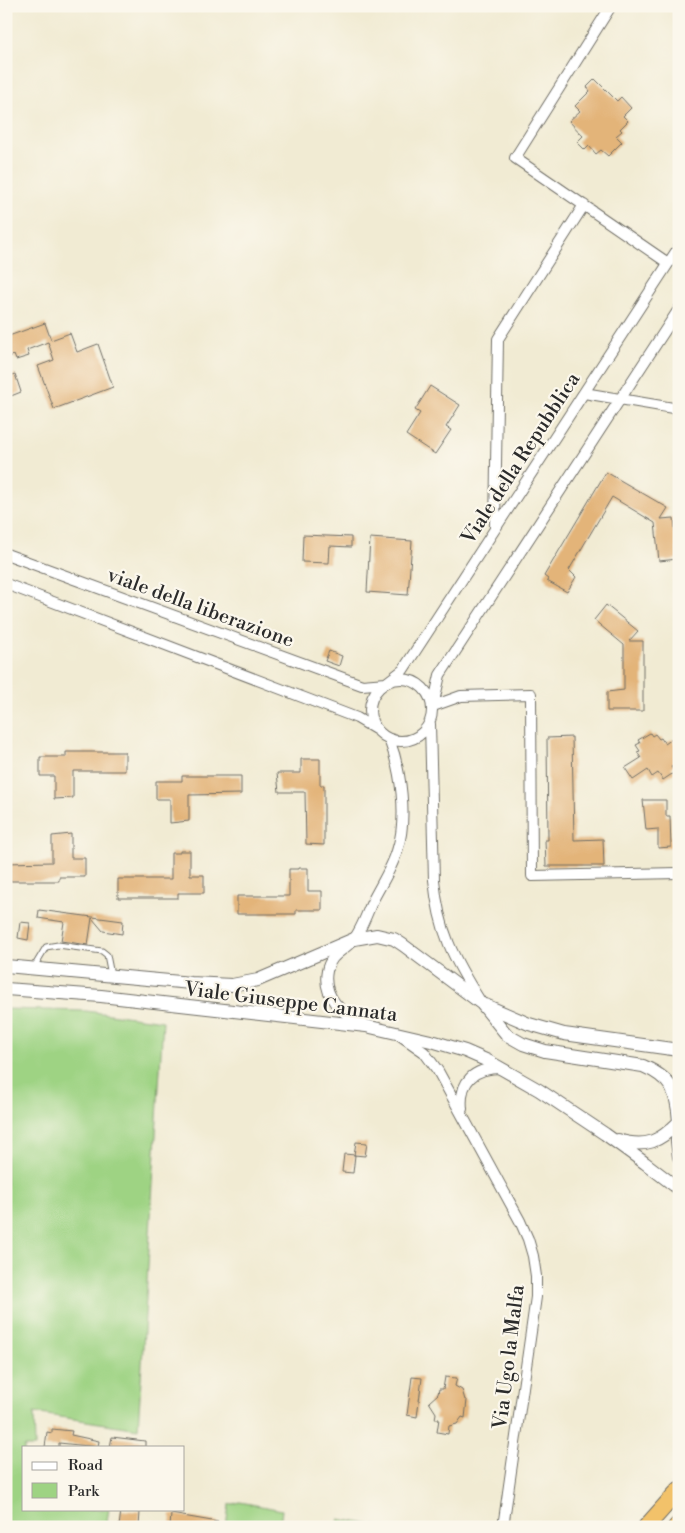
<svg xmlns="http://www.w3.org/2000/svg" width="685" height="1533" font-family="'Libre Bodoni',serif">
<style>
.green{fill:#9ed383;stroke:#647f57}
.building{fill:#e3b479}
.lines{fill:none;stroke-linecap:round;stroke-linejoin:round}
.service-casing{stroke:#706e66;stroke-width:7}
.minor-casing{stroke:#706e66;stroke-width:12}
.tertiary-casing{stroke:#706e66;stroke-width:14}
.trunk-casing{stroke:#706e66;stroke-width:18}
.service{stroke:#fff;stroke-width:5}
.minor{stroke:#fff;stroke-width:10}
.tertiary{stroke:#fff;stroke-width:12}
.trunk{stroke:#f2c26a;stroke-width:16}
.labels{text-anchor:middle;stroke-width:4.5;stroke-linejoin:round;paint-order:stroke}
.street-label{font-size:20px;fill:#2b2b2b;stroke:#fbf7ec}
</style>
<rect width="100%" height="100%" fill="#fbf7ec"/>
<filter id="ink" filterUnits="userSpaceOnUse"><feTurbulence type="fractalNoise" baseFrequency=".02" numOctaves="2"/><feDisplacementMap in="SourceGraphic" scale="10" xChannelSelector="R" yChannelSelector="G"/><feConvolveMatrix kernelMatrix="1 2 1 2 8 2 1 2 1" color-interpolation-filters="sRGB"/></filter>
<filter id="wash" filterUnits="userSpaceOnUse"><feTurbulence type="fractalNoise" baseFrequency=".0096" numOctaves="4" result="noise"/><feDisplacementMap in="SourceGraphic" scale="20" xChannelSelector="R" yChannelSelector="G"/><feGaussianBlur stdDeviation="1.12" result="paint"/><feColorMatrix in="noise" values="0 0 0 0 0 0 0 0 0 0 0 0 0 0 0 0 0 1.4 0 .05"/><feComposite in="paint" operator="in"/></filter>
<g filter="url(#wash)">
<rect width="100%" height="100%" fill="#f1ebd3"/>
<path class="green" d="M6,1009L86,1011L163,1021L138,1429L34,1413L35,1447H24V1509H109L106,1527H6Z
M240,1502L282,1510L280,1527H226L229,1505Z
M339,1519L386,1527H337Z"/>
<g id="blocks">
<path class="building" d="M595,79L617,101L621,97L631,108L623,116L628,121L620,129L622,131L616,136L622,142L608,156L601,150L596,154L589,146L585,150L577,142L583,136L569,121L580,111L575,106L590,91L587,87Z
M45,323L51,340L70,333L77,352L98,344L113,387L54,409L38,366L54,360L48,342L27,350L29,356L16,360L14,355L6,358V337Z
M15,374L21,392L6,398V378Z
M430,386L460,405L446,427L451,430L435,454L406,435L420,413L415,410Z
M606,472L668,508L661,519L674,518L678,559L659,561L655,523L612,497L569,570L576,577L567,592L547,581L548,579L544,576Z
M303,535L351,537V547L330,546L329,563L302,562Z
M370,538L412,541L408,595L367,592Z
M606,605L638,631L629,641H643V711H607V692L624,690V645L594,620Z
M329,651L342,656L339,666L325,661Z
M650,733L652,736L655,734L659,739L661,738L665,744L672,739L679,750V762L671,767L675,772L663,780L658,773L652,777L648,770L633,780L625,768L641,758L637,752L640,751L636,745L640,743L638,740Z
M572,737L574,840L603,839L604,866H546L545,840H548L547,738Z
M66,752H125V771H73V798L54,799V776H40V757H66Z
M301,759H320V785H324V845L306,844L305,792H279L277,773H301Z
M182,776H241V794L189,795V821L170,823V799H156V781H182Z
M643,800H666V816H670L671,847L658,848V829L646,830Z
M71,834V858H85V877H59V881H6V863L52,862V836Z
M180,851H190V875H204V893H178V898H118V879H171V853H180Z
M299,868H308V891H322V910H296V914H237V896H289V869H299Z
M39,910L123,921L122,934L103,931L92,918L88,945L61,941L64,922L38,918Z
M20,922L30,923L28,940L18,938Z
M356,1142L367,1143L365,1156L354,1155Z
M344,1154L355,1155L353,1173L342,1172Z
M412,1377L422,1378L417,1417L407,1415Z
M445,1377L457,1378L455,1386L462,1390L465,1400H467L465,1418L462,1417L457,1424L449,1426L448,1434L437,1432L439,1419H435L436,1413L429,1402L438,1394L439,1389H443Z
M52,1429L72,1431L71,1435L99,1441L98,1447L59,1443V1447H45L47,1432L52,1433Z
M112,1437L145,1441V1447H110Z
M121,1510L140,1512L139,1527H119Z
M171,1514L218,1522L217,1527H170Z"/>
</g>
</g>
<g filter="url(#ink)">
<use href="#blocks" fill-opacity="0" stroke="#706e66" stroke-width="1"/>
<g class="lines">
<g class="service-casing">
<path id="service" d="M34,967L46,947L58,945L102,951L107,955L111,975"/>
</g>
<g class="minor-casing">
<path id="minor" d="M611,6L515,158L668,263
M584,393L679,409
M495,527L498,339L584,205
M6,554L362,685L386,683L403,670L679,247
M6,584L357,718L377,730
M370 710a31 31 0 1 1 62 0a31 31 0 1 1-62 0Z
M433,706L440,675L679,309
M433,706L461,696L531,694L532,876L679,873
M430,724L434,880C439,931 453,958 480,1001
M362,1024C342,1014 322,996 327,971C330,954 344,951 353,940C361,931 367,913 372,902C380,886 392,868 397,851C408,818 401,770 389,739
M401,1036L424,1052L438,1071L520,1221L528,1239L533,1256L536,1276V1297L503,1527
M462,1109C459,1081 474,1068 501,1068"/>
</g>
<g class="tertiary-casing">
<path id="tertiary" d="M6,966L191,983L232,985L258,980L354,939L377,935L394,939L403,945L482,1004L507,1035L523,1044L545,1051L643,1066C671,1078 677,1091 679,1121
M6,989L101,996L366,1026L435,1042L465,1051L488,1061L539,1090L605,1134L645,1163L679,1189
M485,1005L529,1024L564,1034L679,1050
M679,1122L677,1141L679,1157
M618,1140C646,1149 660,1141 679,1122"/>
</g>
<g class="trunk-casing">
<path id="trunk" d="M646,1527L679,1490
M676,1527L679,1524"/>
</g>
<use href="#service" class="service"/>
<use href="#minor" class="minor"/>
<use href="#tertiary" class="tertiary"/>
<use href="#trunk" class="trunk"/>
</g>
</g>
<g class="labels">
<g class="street-label">
<text transform="translate(520 458) rotate(-57)" y="7">Viale della Repubblica</text>
<text transform="translate(201 607) rotate(20)" y="7">viale della liberazione</text>
<text transform="translate(291 1001) rotate(7)" y="7">Viale Giuseppe Cannata</text>
<text transform="translate(508 1357) rotate(-83)" y="7">Via Ugo la Malfa</text>
</g>
</g>
<rect width="685" height="1533" fill="none" stroke="#fbf7ec" stroke-width="25"/>
<rect x="22" y="1446" width="162" height="65" fill="#fbf7ec" stroke="#a8a59f"/>
<rect x="32" y="1462" width="25" height="8" fill="#ffffff" stroke="#a8a59f"/>
<text x="68" y="1470" font-size="15" fill="#2b2b2b">Road</text>
<rect x="32" y="1483" width="25" height="15" fill="#9ed383" stroke="#a8a59f"/>
<text x="68" y="1496" font-size="15" fill="#2b2b2b">Park</text>
</svg>
